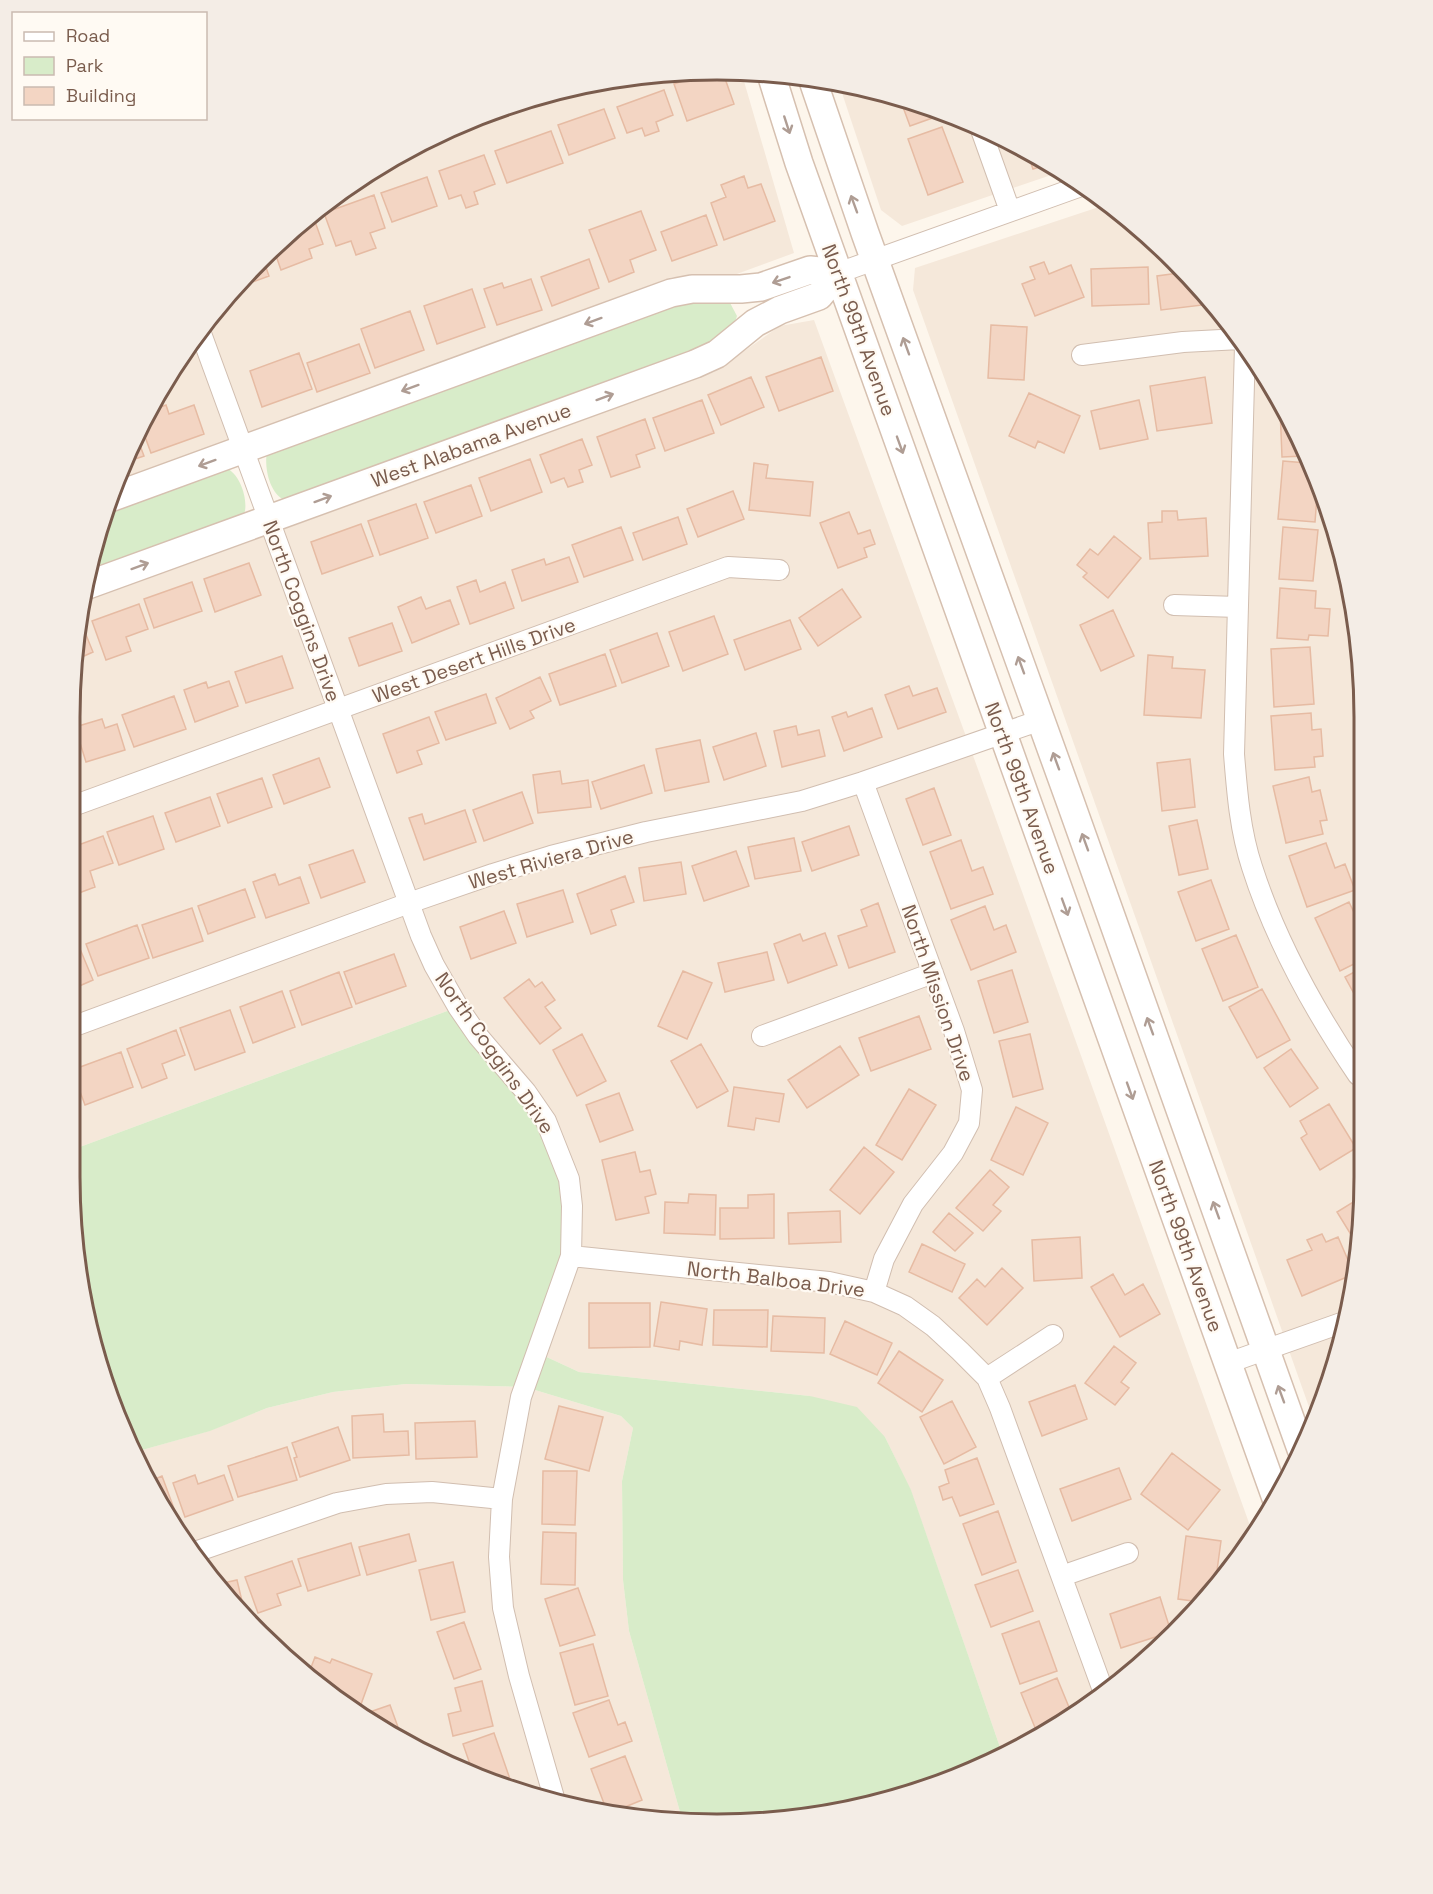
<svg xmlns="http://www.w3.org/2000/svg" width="1433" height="1894" font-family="'Space Grotesk',sans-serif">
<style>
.residential{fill:#f5e8da}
.green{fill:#d8ecc9}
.building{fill:#f3d5c3;stroke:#e6bba3;stroke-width:1.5}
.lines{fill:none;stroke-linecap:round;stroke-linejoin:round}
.street-casing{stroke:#d1beb0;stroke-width:22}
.secondary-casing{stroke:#d6c0b0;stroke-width:30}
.street{stroke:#fff;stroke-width:20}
.secondary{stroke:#fff;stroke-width:27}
.oneway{stroke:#af9d94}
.labels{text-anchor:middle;stroke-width:4.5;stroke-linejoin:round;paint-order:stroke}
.street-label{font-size:20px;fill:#7a5c4d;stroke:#fffaf3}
.rim{fill:none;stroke:#7a5c4d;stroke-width:3}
</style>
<rect width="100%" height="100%" fill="#fdf6ec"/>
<path class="residential" d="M716,69L741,71L794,253L726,278L672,277L117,481L136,430L203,323L259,258L356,178L468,118L590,82Z
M838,81L964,118L1063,171L902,226L881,210Z
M1108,204L1174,258L1255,356L1330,508L1358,632V1262L1330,1385L1314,1421L913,290L915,268Z
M814,320L979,772L1253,1534L1175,1635L1077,1716L1002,1753L911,1491L885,1437L810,1396L579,1372L538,1353L458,1007L69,1151L70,675L82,603L714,372L780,326Z
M406,1384L525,1387L621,1416L633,1428L622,1481L623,1580L629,1631L682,1819L590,1812L430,1758L323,1691L259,1636L156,1502L135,1452L209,1431L267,1408L333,1392Z"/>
<path class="green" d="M681,299L729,301L737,316L734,325L714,345L284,500C269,492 264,467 267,451Z
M226,468C241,474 250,504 243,517L86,577L91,549L106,510Z
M458,1007L560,1152L571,1256L538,1353L579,1372L810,1396L857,1407L885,1437L911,1490L1002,1753L924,1791L759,1824L682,1819L629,1631L623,1580L622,1481L633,1428L621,1416L525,1387L406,1384L333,1392L267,1408L210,1431L135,1452L91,1345L69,1178V1151Z"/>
<path class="building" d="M716,69L722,70L734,104L687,121L674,84Z
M664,90L673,115L656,122L659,131L645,136L642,128L627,133L617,107Z
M900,99L935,110L938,116L910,126Z
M604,109L615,138L569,155L558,125Z
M942,127L963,182L928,195L908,139Z
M551,131L563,163L507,183L495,151Z
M1027,152L1049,164L1033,169Z
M484,155L495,184L474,192L478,204L466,208L461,195L449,199L439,171Z
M744,176L748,188L761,184L775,221L724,240L711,203L726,197L721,185Z
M427,177L437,206L392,222L381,193Z
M374,195L385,228L370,233L376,248L356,255L351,241L336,246L324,213Z
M641,211L656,250L630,260L634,272L609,282L589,230Z
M706,215L717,245L672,261L661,232Z
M313,216L323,244L309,249L312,258L281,270L273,247Z
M262,256L269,276L231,290L259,258Z
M589,259L599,288L552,306L541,277Z
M1044,262L1049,274L1071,265L1084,297L1035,316L1022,284L1035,279L1030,267Z
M1148,267L1149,304L1092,306L1091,269Z
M1186,272L1211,304L1161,310L1157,276Z
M531,279L542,310L497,325L484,289L502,283L504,288Z
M472,289L485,327L437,344L424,306Z
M410,311L424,350L375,368L361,329Z
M991,325L1027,327L1024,380L988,378Z
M359,344L370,373L317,392L307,363Z
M299,353L312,389L262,407L250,371Z
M821,357L833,391L779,411L766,377Z
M751,377L764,407L721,425L708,395Z
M1205,377L1212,423L1157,431L1150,386Z
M1029,393L1080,416L1064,453L1038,441L1035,448L1009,436Z
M702,400L714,433L665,451L653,418Z
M1139,400L1148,439L1100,449L1091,411Z
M166,405L169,414L194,405L204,434L151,453L140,423L147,412Z
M1280,408L1304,456L1282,457Z
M645,419L655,448L636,455L640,467L611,477L597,437Z
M135,432L144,456L123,463Z
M582,439L592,465L579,470L583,482L568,487L564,478L551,483L540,455Z
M530,459L542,492L491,511L479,478Z
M1283,461L1307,463L1318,484L1315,522L1278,519Z
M754,463L768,465L766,478L813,482L810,516L749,510Z
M471,485L482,516L436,533L424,502Z
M733,491L744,519L698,537L687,509Z
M416,504L428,538L380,555L368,521Z
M1162,511H1177L1178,520L1206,518L1208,556L1150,559L1148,523L1162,522Z
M849,512L858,534L870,530L875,544L864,548L867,557L838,568L820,523Z
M678,517L687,544L643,560L633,533Z
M361,524L373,556L322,574L311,542Z
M621,527L633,560L584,577L572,545Z
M1283,527L1318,530L1313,581L1279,579Z
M1114,536L1141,558L1108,598L1083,577L1087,573L1077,565L1090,549L1098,555Z
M569,557L578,582L522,601L512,570L544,559L546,565Z
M249,563L261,595L215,612L204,579Z
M476,580L480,592L505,582L514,608L470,624L457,587Z
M192,582L202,611L154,628L144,599Z
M1280,588L1316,591L1315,608L1330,609L1328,636L1309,635L1308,640L1277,638Z
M842,589L861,617L818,646L799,618Z
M421,597L426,609L450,600L459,624L412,643L398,607Z
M139,604L148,629L126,637L131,651L106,660L92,621Z
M1113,610L1134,656L1101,671L1080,625Z
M714,616L728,654L683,671L669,632Z
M790,620L801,649L745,670L734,640Z
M392,623L402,651L359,666L349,638Z
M82,625L93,652L73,661L78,627Z
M657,633L669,666L622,683L610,650Z
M1310,647L1314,704L1274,707L1271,649Z
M605,654L616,686L560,705L549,674Z
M1148,655L1173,657L1172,668L1205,670L1201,718L1144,715Z
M282,656L293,688L246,703L235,672Z
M540,677L551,701L530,711L534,718L510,729L496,698Z
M229,681L238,706L195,722L184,690L206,682L208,688Z
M909,686L913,696L937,688L946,712L898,729L885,695Z
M486,694L496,723L446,740L435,712Z
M174,696L186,729L134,747L122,715Z
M872,708L882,737L844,751L832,717L846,712L848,717Z
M1311,713L1312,730L1321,729L1323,756L1314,757L1315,767L1275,770L1271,716Z
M429,717L439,743L417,751L422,764L397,773L383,734Z
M102,719L105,728L117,724L125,750L86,762L75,727Z
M796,726L798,735L819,730L825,756L782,767L774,731Z
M756,733L766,766L724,780L713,747Z
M700,740L709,782L665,791L656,749Z
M70,749L76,765L70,767Z
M319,758L330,787L284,804L273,775Z
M1190,759L1195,807L1162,811L1157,763Z
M644,765L652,793L601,809L592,782Z
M560,771L562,784L588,780L591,807L538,813L533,775Z
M1309,777L1312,792L1320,790L1327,820L1320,821L1323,834L1286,843L1273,786Z
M262,778L272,807L228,823L217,794Z
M934,788L951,835L923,845L906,799Z
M522,792L533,823L484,841L473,810Z
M210,797L220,826L176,842L165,813Z
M465,810L476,842L424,860L409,818L422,814L425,824Z
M153,816L164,849L119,865L107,832Z
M1197,820L1208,869L1179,875L1169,826Z
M849,826L859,855L812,871L802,842Z
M103,836L113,863L90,871L95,887L71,896L70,848Z
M794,838L801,871L755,879L748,847Z
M961,840L972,871L983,867L993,894L951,909L930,852Z
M1326,843L1335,868L1345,864L1355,890L1307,907L1289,856Z
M353,850L365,882L321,898L309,865Z
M736,851L749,886L704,901L692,866Z
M681,862L686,894L644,901L639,868Z
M275,874L279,885L300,877L309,903L266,918L253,882Z
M625,876L634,902L611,910L616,925L591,934L577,894Z
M1211,880L1229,929L1196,941L1178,892Z
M245,889L255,917L208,934L198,906Z
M563,890L573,922L527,937L517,904Z
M1349,902L1358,921V962L1340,971L1315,918Z
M878,903L895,952L849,968L838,936L867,926L861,910Z
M985,906L994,930L1006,925L1016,952L971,970L951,920Z
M192,908L203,941L153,958L142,925Z
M504,911L516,943L471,959L460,927Z
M137,925L149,958L98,976L86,944Z
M825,933L837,965L788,983L774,944L800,934L803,941Z
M1236,935L1258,987L1223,1001L1202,949Z
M80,949L93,980L70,990V954Z
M767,952L774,980L725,992L718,963Z
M394,954L406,986L356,1004L344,972Z
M1012,970L1028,1022L994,1033L978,981Z
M1358,970V1001L1345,977Z
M683,971L712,983L687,1039L658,1026Z
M339,972L352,1007L302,1025L290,991Z
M529,979L535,987L542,982L555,1000L545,1007L561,1028L540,1044L504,998Z
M1262,989L1290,1040L1257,1058L1229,1007Z
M282,991L295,1027L253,1043L240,1007Z
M230,1010L245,1052L195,1070L180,1028Z
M919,1016L931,1049L871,1071L859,1038Z
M176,1030L185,1055L162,1064L167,1078L142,1088L127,1049Z
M582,1034L606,1081L577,1096L553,1050Z
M1030,1034L1043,1089L1013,1097L999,1041Z
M701,1044L728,1091L697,1108L671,1061Z
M840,1046L859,1075L807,1108L788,1080Z
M1291,1049L1318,1088L1290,1107L1264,1068Z
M121,1052L133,1087L85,1105L72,1070Z
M69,1077L79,1104L69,1107Z
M734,1087L784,1094L779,1122L756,1118L754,1130L728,1126Z
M909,1089L936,1105L902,1160L876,1145Z
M619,1093L633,1130L600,1142L586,1105Z
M1329,1104L1356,1148L1320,1170L1301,1138L1307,1134L1300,1121Z
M1016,1107L1048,1123L1023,1175L991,1160Z
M864,1147L894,1172L860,1214L830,1190Z
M635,1152L640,1172L650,1170L656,1194L645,1197L649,1213L616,1220L602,1160Z
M990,1170L1009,1187L993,1205L1001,1211L983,1231L956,1208Z
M689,1194L716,1195L715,1235L664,1233L665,1202L688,1203Z
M774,1194V1238L720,1239V1208H748V1195Z
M1358,1199V1246L1337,1212Z
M840,1211L841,1242L789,1244L788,1213Z
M949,1213L973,1233L955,1251L933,1232Z
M1322,1234L1326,1242L1338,1237L1354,1274L1302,1296L1287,1260L1312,1250L1307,1240Z
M1080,1237L1082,1278L1034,1281L1032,1240Z
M922,1244L965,1264L952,1292L909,1272Z
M1002,1268L1023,1288L987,1325L959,1298L977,1279L985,1287Z
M1113,1274L1125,1295L1143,1284L1160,1314L1120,1337L1091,1287Z
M661,1302L707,1309L702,1345L680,1341L679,1350L654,1346Z
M589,1303H650V1347L589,1348Z
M714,1310H768L767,1347L713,1345Z
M773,1316L825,1318L824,1353L771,1351Z
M845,1321L892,1343L877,1375L830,1354Z
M1114,1346L1136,1363L1121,1382L1129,1388L1115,1405L1085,1383Z
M899,1351L943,1380L922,1412L878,1383Z
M1333,1370L1330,1385L1328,1389L1323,1374Z
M1075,1385L1087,1419L1042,1436L1029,1402Z
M952,1401L976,1447L944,1464L920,1417Z
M559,1406L603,1417L589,1471L545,1459Z
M383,1414L384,1432L408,1431L409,1455L353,1458L352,1416Z
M475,1421L477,1457L416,1459L415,1423Z
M338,1427L350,1460L300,1477L294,1458L297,1457L292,1443Z
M287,1447L297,1480L238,1497L228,1466Z
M1172,1453L1220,1490L1188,1530L1141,1494Z
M977,1458L994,1504L960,1516L952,1497L943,1500L939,1487L949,1483L945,1470Z
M1119,1468L1131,1499L1072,1521L1060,1489Z
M543,1471H577L575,1525L542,1524Z
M195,1475L198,1484L224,1475L233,1500L185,1517L173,1483Z
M162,1476L176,1514L167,1517L156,1502L148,1482Z
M998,1511L1016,1562L982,1575L963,1524Z
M543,1532L576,1533L575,1585L541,1584Z
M409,1534L416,1561L367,1575L359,1547Z
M1186,1536L1221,1541L1216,1578H1218L1200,1602L1178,1599Z
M351,1543L360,1575L308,1591L298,1559Z
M292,1561L301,1586L277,1594L281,1605L258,1613L245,1577Z
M453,1562L465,1612L431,1620L419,1570Z
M1018,1570L1033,1611L991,1627L975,1585Z
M237,1580L246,1618H245L219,1584Z
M578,1588L595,1635L560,1646L545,1599Z
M1160,1597L1171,1632L1121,1648L1110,1614Z
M1039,1621L1057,1671L1020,1684L1002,1634Z
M464,1622L481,1669L454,1679L437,1632Z
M593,1644L608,1696L575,1705L560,1653Z
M315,1657L330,1663L332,1659L372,1674L360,1707L329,1695L307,1678Z
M1057,1678L1073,1717L1038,1735L1021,1693Z
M482,1681L493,1726L453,1736L448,1714L461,1711L455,1688Z
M609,1700L618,1725L625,1722L632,1741L589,1757L573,1713Z
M390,1705L403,1741L361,1715Z
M494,1733L511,1782L505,1784L473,1773L463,1744Z
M625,1756L642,1800L608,1814L591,1769Z"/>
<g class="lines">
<g class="street-casing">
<path id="street" d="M463,121L482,114
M980,127L1010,211
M838,273L1084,185
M199,328L421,936L434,965L458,1007L478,1036L526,1092L546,1121L569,1179L572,1206L571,1256L521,1397L502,1499L499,1557L503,1608L519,1676L555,1801
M1245,345L1234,754C1237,792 1240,831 1252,867C1275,939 1316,1013 1358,1075
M1082,355L1183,342L1240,339
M1174,605L1238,607
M863,782L954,1031L972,1090L969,1123L953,1153L913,1204L884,1259L874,1292
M70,807L728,567L779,570
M69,1028L409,903L493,874L551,856L646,832L802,801L863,782L1041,720
M762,1036L933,973
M571,1256L829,1282L874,1292L905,1306L933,1326L960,1351L987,1378L1000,1408L1104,1693
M1228,1363L1344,1322
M987,1378L1053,1335
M195,1552L337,1503L386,1494L432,1492L502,1499
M1062,1576L1128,1553"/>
</g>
<g class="secondary-casing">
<path id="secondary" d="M771,74L799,163L1277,1501
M812,78L865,233L1070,801L1301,1449
M110,498L671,293L692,289H741L761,287L810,270L838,273
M85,586L695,364L717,354L755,323L780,310L819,296L838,273"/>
</g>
<use href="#street" class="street"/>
<use href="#secondary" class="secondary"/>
</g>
<defs><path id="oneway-shaft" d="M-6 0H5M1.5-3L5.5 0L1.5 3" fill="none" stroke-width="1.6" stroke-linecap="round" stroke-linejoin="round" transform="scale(1.5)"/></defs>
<g class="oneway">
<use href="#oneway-shaft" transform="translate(787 125) rotate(72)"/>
<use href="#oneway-shaft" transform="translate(854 204) rotate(-110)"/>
<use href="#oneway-shaft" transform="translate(781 280) rotate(161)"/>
<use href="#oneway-shaft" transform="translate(593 321) rotate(160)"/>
<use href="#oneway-shaft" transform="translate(906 346) rotate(-110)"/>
<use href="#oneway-shaft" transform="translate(410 388) rotate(160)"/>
<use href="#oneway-shaft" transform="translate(605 397) rotate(-20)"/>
<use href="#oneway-shaft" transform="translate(900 445) rotate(70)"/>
<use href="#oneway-shaft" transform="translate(207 463) rotate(160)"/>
<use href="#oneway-shaft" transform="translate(323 499) rotate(-20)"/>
<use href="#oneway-shaft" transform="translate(140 566) rotate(-20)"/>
<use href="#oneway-shaft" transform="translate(1021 665) rotate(-110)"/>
<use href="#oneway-shaft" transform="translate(1056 761) rotate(-110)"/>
<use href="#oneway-shaft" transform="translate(1085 842) rotate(-110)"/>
<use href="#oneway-shaft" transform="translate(1065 907) rotate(70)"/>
<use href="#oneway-shaft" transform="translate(1150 1026) rotate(-110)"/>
<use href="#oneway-shaft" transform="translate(1130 1091) rotate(70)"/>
<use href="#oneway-shaft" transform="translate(1216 1210) rotate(-110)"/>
<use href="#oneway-shaft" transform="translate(1281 1394) rotate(-110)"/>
</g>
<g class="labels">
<g class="street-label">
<text transform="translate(859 330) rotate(70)" y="7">North 99th Avenue</text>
<text transform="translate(471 445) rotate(-20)" y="7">West Alabama Avenue</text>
<text transform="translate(302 611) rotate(70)" y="7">North Coggins Drive</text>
<text transform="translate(474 660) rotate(-20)" y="7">West Desert Hills Drive</text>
<text transform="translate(1022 788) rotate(70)" y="7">North 99th Avenue</text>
<text transform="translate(551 859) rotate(-16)" y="7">West Riviera Drive</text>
<text transform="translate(938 993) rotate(71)" y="7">North Mission Drive</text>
<text transform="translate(495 1053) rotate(55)" y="7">North Coggins Drive</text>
<text transform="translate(1186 1246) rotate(70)" y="7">North 99th Avenue</text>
<text transform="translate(776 1279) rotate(7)" y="7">North Balboa Drive</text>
</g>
</g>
<path d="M0 0H1433V1894H0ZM717 80H717A637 637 0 0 1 1354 717V1177A637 637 0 0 1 717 1814H717A637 637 0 0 1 80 1177V717A637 637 0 0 1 717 80Z" fill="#f4ede6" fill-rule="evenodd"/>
<path class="rim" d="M717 80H717A637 637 0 0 1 1354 717V1177A637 637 0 0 1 717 1814H717A637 637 0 0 1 80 1177V717A637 637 0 0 1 717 80Z"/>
<rect x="12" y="12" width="195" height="108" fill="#fffaf3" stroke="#cabbb1" stroke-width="1.5"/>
<rect x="24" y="32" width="30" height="9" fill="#ffffff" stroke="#cabbb1" stroke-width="1.5"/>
<text x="66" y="42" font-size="18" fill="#7a5c4d">Road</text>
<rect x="24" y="57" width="30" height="18" fill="#d8ecc9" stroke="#cabbb1" stroke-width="1.5"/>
<text x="66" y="72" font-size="18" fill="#7a5c4d">Park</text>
<rect x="24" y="87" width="30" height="18" fill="#f3d5c3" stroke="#cabbb1" stroke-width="1.5"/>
<text x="66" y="102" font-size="18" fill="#7a5c4d">Building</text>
</svg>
